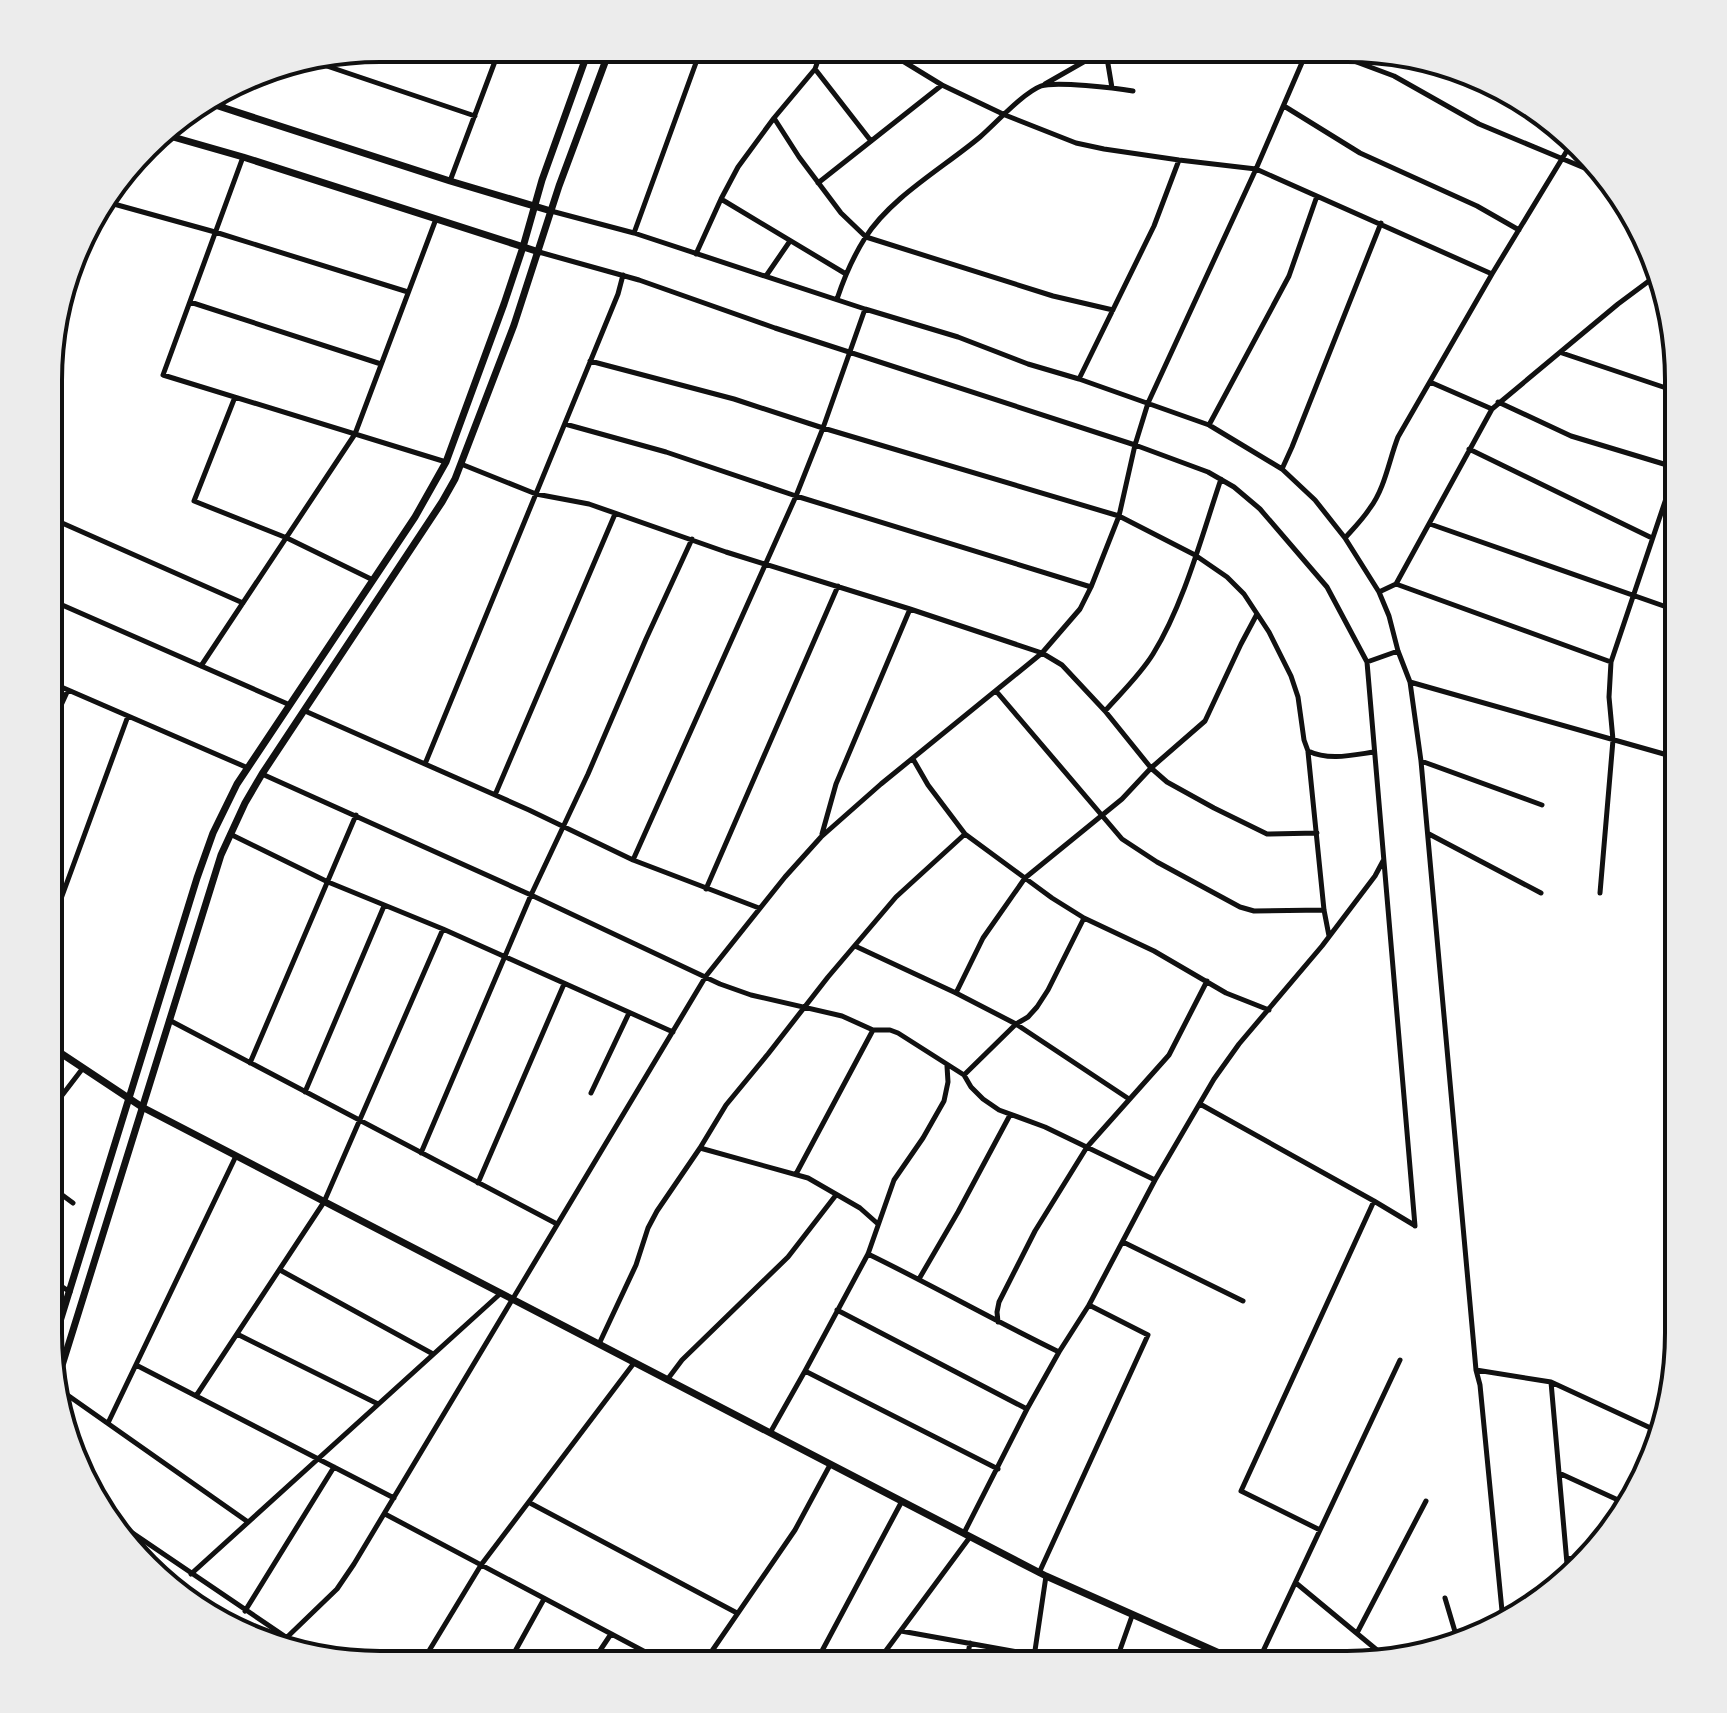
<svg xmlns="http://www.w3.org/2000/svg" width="1727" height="1713" font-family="'Nunito Sans',sans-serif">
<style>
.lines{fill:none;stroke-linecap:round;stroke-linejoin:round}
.minor{stroke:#111;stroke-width:5}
.tertiary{stroke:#111;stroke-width:7}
.secondary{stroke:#111;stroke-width:7}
.rim{fill:none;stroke:#111;stroke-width:4}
</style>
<rect width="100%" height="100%" fill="#fff"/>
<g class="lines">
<path class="minor" d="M883,49L942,85L1005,115L1076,143L1104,149L1179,160L1256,169L1492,274
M1109,50L1108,64L1112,88
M1327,51L1394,76L1479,124L1611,179
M309,60L475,116
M815,69L871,141
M1045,84L1087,60L1098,50
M1284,106L1360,153L1477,206L1519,230
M222,107L227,92
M774,118L799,157L841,213L866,237L1053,296L1113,310
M243,157L163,375L446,462
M450,181L500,48
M818,183L942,85
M721,199L846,274
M103,201L215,232L408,292
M551,211L634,233L865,309L958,337L1028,364L1079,379L1209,425L1282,469L1315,500L1345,538L1379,592L1389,616L1398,651L1410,682L1421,761L1476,1370L1480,1385L1503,1621
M634,233L701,49
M539,252L639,280L775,328L1135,445L1208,472L1234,487L1260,509L1327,587L1367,662L1415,1226
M696,254L721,199L738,167L774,118L815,69L822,49
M766,276L790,241
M837,299C844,278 853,257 865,238C891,197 943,168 980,137C996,123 1023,93 1041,86C1055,81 1116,88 1133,91
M190,302L381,364
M1562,353L1678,392
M590,361L734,399L823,428L1119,516L1195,555L1227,577L1244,594L1269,632L1291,676L1298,697L1304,740L1308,751C1329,761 1353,755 1374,752
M1079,379L1154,226L1179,160
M1430,382L1492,409
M235,397L194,501L287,538L373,580
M1498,402L1571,436L1677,468
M565,424L666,452L796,496L1091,587
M1209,425L1289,276L1317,196
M1469,449L1652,538
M461,464L536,494L589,504L726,552L910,609L1042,653L1062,665L1105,711L1151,768L1167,782L1214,808L1267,834L1317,833
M1282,469L1292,447L1381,223
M53,519L243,603
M1430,524L1678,611
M1345,538C1354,528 1363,519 1370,508C1385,488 1389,460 1398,437L1492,274L1571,144
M1396,584L1611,662
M1379,592L1396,584L1492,409L1618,304L1661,272
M53,601L290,705
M1367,662L1398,651
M201,666L355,434L436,219
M1410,682L1678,758
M52,683L248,768
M996,691L1122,839L1157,862L1240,907L1254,911L1324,910
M305,711L529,810L633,860L759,908
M1105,711C1121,693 1140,675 1153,654C1184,604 1202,535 1221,479
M52,725L68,690
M1308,752L1324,910L1329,936
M913,759L928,785L965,834L1052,898L1084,918L1154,951L1226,993L1269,1010
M1421,761L1542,805
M425,764L618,294L623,275
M262,774L531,895L720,984L751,995L842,1016L873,1030H890L898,1033L964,1075L971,1087L983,1099L999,1110L1045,1127L1155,1180
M495,795L615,514
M230,834L328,882L443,929L673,1032
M822,834L836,784L910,609
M1429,834L1541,893
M633,860L796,496L823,428L865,309
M706,889L838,586
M1600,893L1613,740L1609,697L1611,662L1678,463
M51,926L128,716
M855,946L956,993L1016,1024L1129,1099
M956,993L983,938L1025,878L1122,799L1151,768L1205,721L1241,644L1257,614
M169,1020L557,1224
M250,1063L356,815
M964,1075L1016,1024L1028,1017L1037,1007L1048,990L1084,918
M305,1092L384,906
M591,1093L629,1013
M1200,1104L1374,1201L1414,1225
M50,1111L83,1068
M700,1148L808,1178L860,1208L878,1224
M421,1153L531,895L588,774L646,639L692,539
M796,1174L873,1030
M478,1183L564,984
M50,1186L73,1203
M1123,1242L1243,1301
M868,1254C932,1285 995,1321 1059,1352
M280,1270L433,1354
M49,1278L70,1292
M919,1279L958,1212L1010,1115
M837,1310L1027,1409
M998,1322L997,1312L999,1302L1035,1231L1087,1147L1169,1055L1207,981
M237,1334L378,1404
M599,1344L636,1265L648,1228L657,1211L700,1148L726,1105L768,1054L828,977L896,897L965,834
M136,1365L394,1498
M1476,1370L1551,1382L1655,1430
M805,1371L998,1469
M667,1380L682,1360L788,1257L836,1195
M1551,1382L1568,1575
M56,1387L248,1522
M196,1396L324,1202L443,929
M108,1423L236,1156
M770,1433L805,1371L868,1254L894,1180L923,1138L944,1101L948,1082L947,1066
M1559,1473L1629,1505
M530,1503L737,1613
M385,1514L668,1664
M106,1515L305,1650
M1320,1530L1241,1491L1374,1201
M964,1533L1027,1409L1059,1352L1089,1305L1155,1180L1214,1079L1239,1044L1322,946L1375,876L1383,861
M1567,1557L1579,1562
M1039,1573L1148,1335L1089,1305
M191,1574L501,1293
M1296,1583L1389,1660
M1445,1598L1459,1645
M245,1611L334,1467
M901,1631L1034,1655
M1357,1633L1426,1501
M281,1643L337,1589L354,1564L706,976L785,877L821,837L881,784L1042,653L1080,609L1091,587L1119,516L1135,445L1148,403L1256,169L1307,51
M421,1664L481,1565L634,1363
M508,1664L544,1599
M591,1664L611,1634
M703,1664L795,1530L830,1465
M815,1664L902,1501
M876,1664L970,1537
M966,1664L970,1643
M1033,1664L1046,1576
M1115,1664L1132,1616
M1257,1664L1400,1360"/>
<path class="tertiary" d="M209,103L450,181L551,211
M159,133L243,157L539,252
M50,1046L142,1107L1046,1576L1244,1664"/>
<path class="secondary" d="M49,1357L197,878L213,833L237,784L415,517L446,462L504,304L523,247L542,180L589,49
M55,1388L221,855L245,803L262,774L442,502L455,479L514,325L559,186L610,49"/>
</g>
<path d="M0 0H1727V1713H0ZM380 62H1347A318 318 0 0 1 1665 380V1333A318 318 0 0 1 1347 1651H380A318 318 0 0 1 62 1333V380A318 318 0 0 1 380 62Z" fill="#ececec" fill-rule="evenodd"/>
<path class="rim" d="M380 62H1347A318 318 0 0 1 1665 380V1333A318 318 0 0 1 1347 1651H380A318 318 0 0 1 62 1333V380A318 318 0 0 1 380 62Z"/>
</svg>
